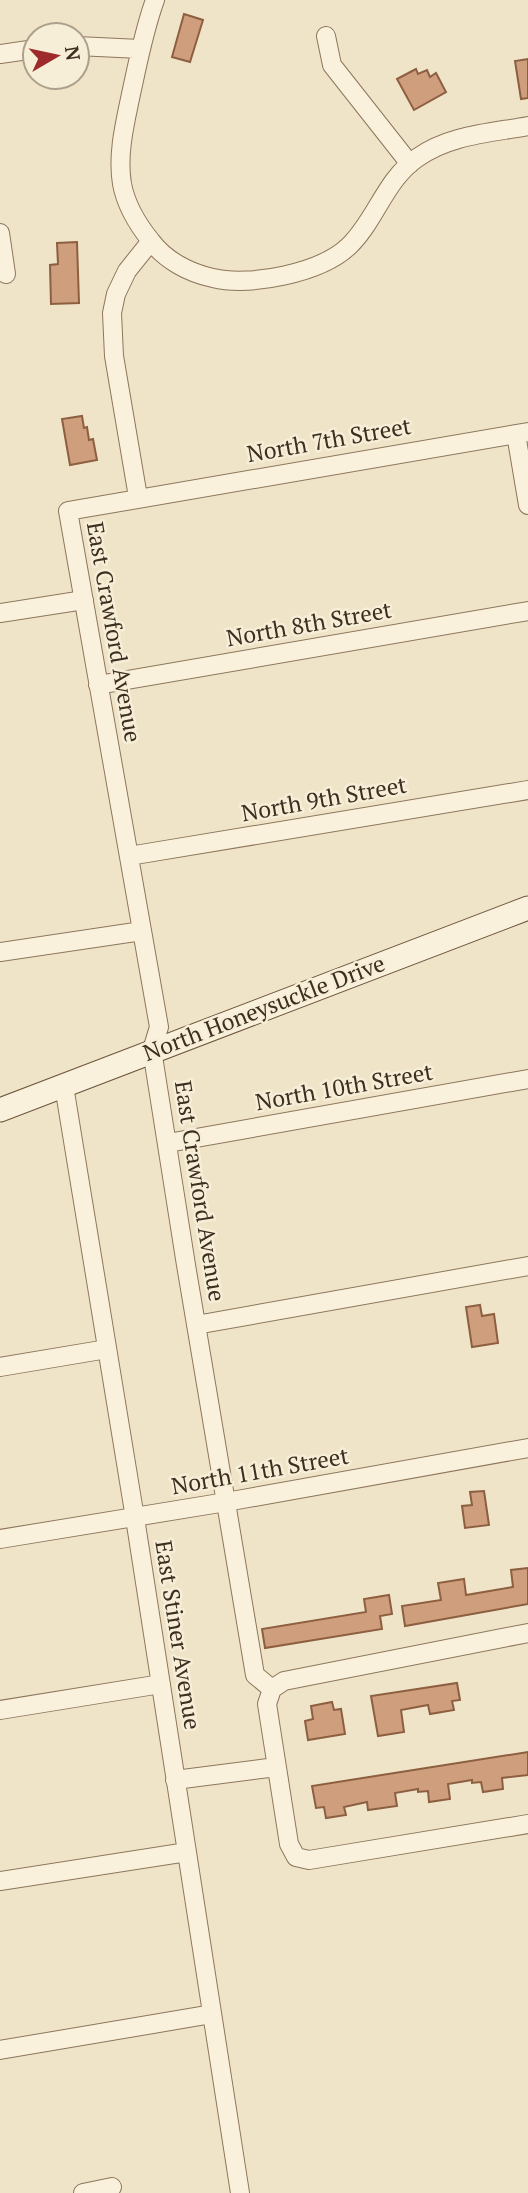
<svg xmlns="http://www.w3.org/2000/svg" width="528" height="2193" font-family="'PT Serif',serif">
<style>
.building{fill:#cf9f7d;stroke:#8d5f41;stroke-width:2}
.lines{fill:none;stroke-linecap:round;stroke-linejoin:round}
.street-casing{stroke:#8d765c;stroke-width:20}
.secondary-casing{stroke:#6f573f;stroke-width:25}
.street{stroke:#faf1dc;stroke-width:18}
.secondary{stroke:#faf1dc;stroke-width:23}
.labels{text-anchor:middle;stroke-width:5;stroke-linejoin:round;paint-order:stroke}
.street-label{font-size:23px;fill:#3d2e20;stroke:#f7eed8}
</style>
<rect width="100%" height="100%" fill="#f0e4c8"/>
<path class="building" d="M184,14L203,20L190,62L172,57Z
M528,59V98L521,99L515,61Z
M416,69L418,74L427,70L430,77L436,73L446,92L414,110L397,79Z
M77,242L79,303L51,304L50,265L58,264L57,243Z
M82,416L84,428L87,427L89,440L93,439L97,460L70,465L62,419Z
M480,1305L482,1316L494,1314L498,1343L472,1347L466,1307Z
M484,1491L489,1525L465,1528L462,1506L472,1505L470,1492Z
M528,1568V1604L405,1626L402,1606L441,1600L438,1583L464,1579L466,1595L513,1587L511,1570Z
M389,1595L392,1614L380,1616L382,1629L265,1648L262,1629L366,1612L364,1599Z
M457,1683L460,1700L452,1701L454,1710L430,1714L428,1705L401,1710L404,1732L378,1736L371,1696Z
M332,1702L334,1710L341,1709L345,1734L308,1740L305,1721L313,1719L311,1706Z
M528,1752V1775L502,1778L503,1789L483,1792L481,1782L472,1783V1780L448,1784L450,1799L429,1802L428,1791L418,1792V1789L395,1793L397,1806L368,1810L367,1802L344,1807L346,1815L326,1818L324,1807L316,1808L312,1786Z"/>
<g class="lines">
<g class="street-casing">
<path id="street" d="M326,36L332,65L410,164
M77,46L140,49
M0,54L35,49
M0,233L6,274
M151,241C165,260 189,273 213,278C250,287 321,273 349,246C376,220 385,180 417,158C449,135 490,133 528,126
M528,432L68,511L159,1027L152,1050L186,1265L255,1675L272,1689L267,1704L289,1844L296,1857L309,1860L528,1824
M516,434L528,505
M138,497L114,356L112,313L116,294L127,271L151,241C138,225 126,205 122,184C117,154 125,123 131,94C138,62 144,30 155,0
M0,613L84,600
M98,685L528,611
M129,856L528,790
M0,952L142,931
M64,1086L135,1518L240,2193
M168,1143L528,1079
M196,1325L528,1266
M0,1367L107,1349
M0,1539L226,1502L528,1448
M272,1689L284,1681L528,1633
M0,1710L161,1684
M175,1780L276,1767
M0,1881L187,1852
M0,2050L212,2014
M83,2193L112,2187"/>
</g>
<g class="secondary-casing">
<path id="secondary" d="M0,1110L528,908"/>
</g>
<use href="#street" class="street"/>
<use href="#secondary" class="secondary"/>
</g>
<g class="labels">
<g class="street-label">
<text transform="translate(329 440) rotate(-10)" y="8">North 7th Street</text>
<text transform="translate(309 624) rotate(-10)" y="8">North 8th Street</text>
<text transform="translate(114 632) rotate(80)" y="8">East Crawford Avenue</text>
<text transform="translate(324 799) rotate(-10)" y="8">North 9th Street</text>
<text transform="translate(264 1008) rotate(-21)" y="8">North Honeysuckle Drive</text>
<text transform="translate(344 1087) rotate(-10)" y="8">North 10th Street</text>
<text transform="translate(200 1191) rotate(81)" y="8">East Crawford Avenue</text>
<text transform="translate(260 1471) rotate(-10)" y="8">North 11th Street</text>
<text transform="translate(178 1635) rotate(81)" y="8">East Stiner Avenue</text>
</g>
</g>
<g transform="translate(56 56) rotate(81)"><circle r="33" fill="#f7eed8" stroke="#ada18e" stroke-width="2"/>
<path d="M0-5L12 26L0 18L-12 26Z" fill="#9e2a2b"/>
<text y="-10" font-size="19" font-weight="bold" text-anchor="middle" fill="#3d2e20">N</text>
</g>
</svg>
